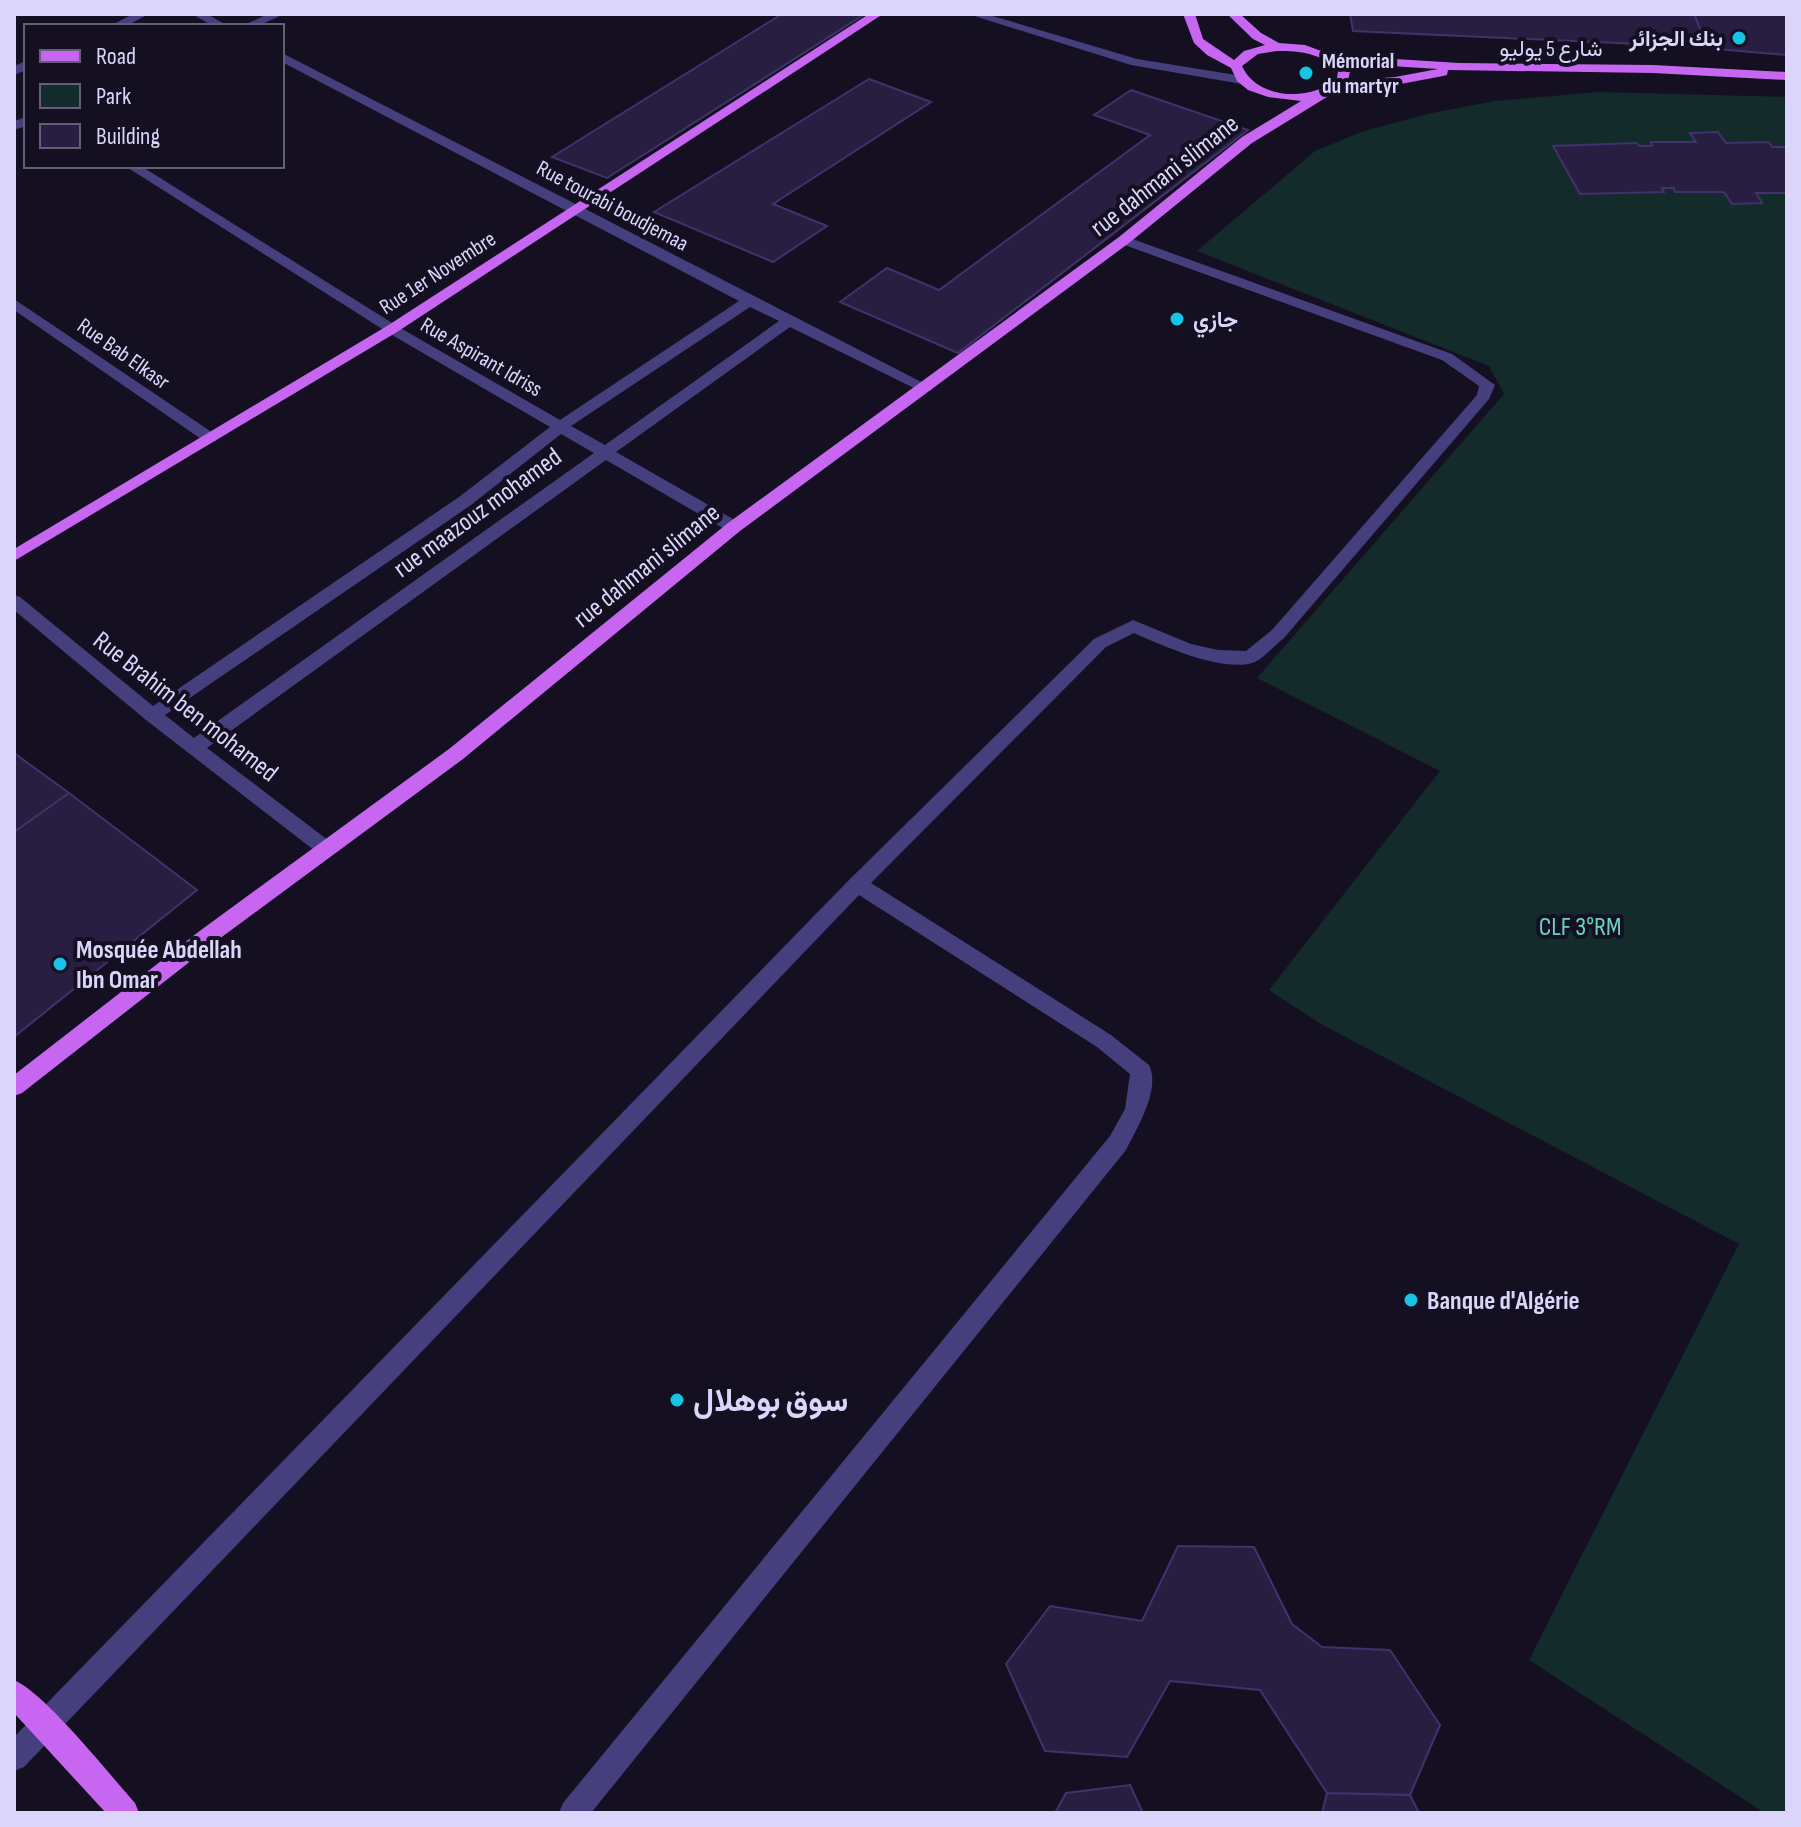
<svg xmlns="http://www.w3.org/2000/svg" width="1801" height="1827" font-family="'Sofia Sans Condensed',Vazirmatn,sans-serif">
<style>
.green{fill:#142b2b}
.building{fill:#271e41;stroke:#41326b;stroke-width:2}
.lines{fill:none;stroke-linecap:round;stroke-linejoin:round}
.minor{fill:#463f7d;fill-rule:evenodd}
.major{fill:#c666f1;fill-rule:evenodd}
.poi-dot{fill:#16c4e6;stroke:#141022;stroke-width:3}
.labels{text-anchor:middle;stroke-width:8;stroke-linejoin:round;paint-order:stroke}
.far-poi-label{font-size:22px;font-weight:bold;fill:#dcd5fb;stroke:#141022;text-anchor:start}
.far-street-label{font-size:22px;fill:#dcd5fb;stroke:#141022}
.street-label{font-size:26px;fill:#dcd5fb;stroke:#141022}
.park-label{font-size:26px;fill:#68d4c0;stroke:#141022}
.poi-label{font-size:26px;font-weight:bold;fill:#dcd5fb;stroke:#141022;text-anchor:start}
.near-poi-label{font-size:32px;font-weight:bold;fill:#dcd5fb;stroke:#141022;text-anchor:start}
</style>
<rect width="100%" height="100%" fill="#141022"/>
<path class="green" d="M1598,92L1787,97V1813H1765L1529,1660L1739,1244L1321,1024L1269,990L1440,771L1257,678L1504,394L1489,366L1197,251L1315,151L1364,131L1432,113L1495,101Z"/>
<path class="building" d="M782,14H865L607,178L552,157Z
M1350,14H1694L1701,31L1682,46L1353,31Z
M1694,14H1787V55L1682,46L1701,31Z
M869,79L931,102L773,204L827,226L773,262L654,212Z
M1131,90L1248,130L958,353L840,302L887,268L939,290L1150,135L1094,115Z
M1718,132L1726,143L1769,142L1772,147H1787V193H1756L1762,203L1732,204L1724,192H1675L1674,188H1662L1664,192L1580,194L1553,146L1637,143L1639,146H1652L1651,142H1696L1690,133Z
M14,753L69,793L14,832Z
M69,793L197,890L14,1037V832Z
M1178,1546L1254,1547L1292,1624L1322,1647L1390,1650L1440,1725L1410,1795L1327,1793L1260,1690L1170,1681L1127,1757L1045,1751L1006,1664L1050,1606L1142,1621Z
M1130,1785L1143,1813H1055L1066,1793Z
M1327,1793L1410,1795L1419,1813H1322Z"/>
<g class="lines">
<path class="minor" d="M133,14H149L126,26H110Z
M192,14H207L228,26H213Z
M268,14H284L258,26H242Z
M968,14H986L1137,59L1242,76L1248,80L1242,84L1131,65Z
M282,53L933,388L930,391H920L790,327L616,452L740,523L742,527L740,531H728L606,460L207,748L333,844L336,849L333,854H319L146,720L14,610V595L20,597L153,706L459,497L550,427L387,332L125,166H141L397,326L560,420L739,301L282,62ZM750,307L779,321L605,445L571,426ZM561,434L594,453L194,738L165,715L471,505Z
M26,61V70L14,75V66Z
M26,117V126L14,130V121Z
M1124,236L1452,354L1495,385L1489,399L1284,638C1275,645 1265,657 1255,662C1225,674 1161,645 1134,633L1106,647L871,883L1111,1035L1149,1065C1161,1089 1137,1128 1126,1150L591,1813H559L563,1803L1110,1136L1125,1109L1130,1074L1097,1047L859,895L24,1767L14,1771V1737L850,879L1094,639L1133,620L1191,644L1218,650L1246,651L1272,630L1477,395L1479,386L1442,360L1119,243V237Z
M14,299L216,435V441H204L14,310Z"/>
<path class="major" d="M869,14H883L397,332L14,561V549L387,326Z
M1183,14H1195L1203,39L1234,60L1244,51L1265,45L1253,39L1227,14H1240L1261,33L1279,43L1305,45L1332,55L1459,63L1653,65L1787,72V80L1653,73L1448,70L1447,75L1443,76L1395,85L1340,89L1252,143L1129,243L740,531L463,759L215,942L22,1093L14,1096V1075L201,930L449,749L728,523L1119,237L1242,137L1301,101L1268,97L1248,90L1237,81L1231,68L1207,55L1194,43ZM1277,51C1300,51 1322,53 1338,71L1337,78C1312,102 1257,100 1242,66L1258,54ZM1343,63L1438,69L1395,77L1348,81L1350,71Z
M14,1680C45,1693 109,1774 135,1803L139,1813H106L14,1713Z"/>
</g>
<g class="poi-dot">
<circle cx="1739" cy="38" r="8"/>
<circle cx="1306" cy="73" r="8"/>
<circle cx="1177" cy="319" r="8"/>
<circle cx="60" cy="964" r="8"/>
<circle cx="1411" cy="1300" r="8"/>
<circle cx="677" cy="1400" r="8"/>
</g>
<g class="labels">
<g class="far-poi-label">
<text x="1723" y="46" text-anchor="end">بنك الجزائر</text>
<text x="1322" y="68">Mémorial<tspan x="1322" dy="25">du martyr</tspan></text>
<text x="1193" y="327">جازي</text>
</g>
<g class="far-street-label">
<text x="1551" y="56">شارع 5 يوليو</text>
<text transform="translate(613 205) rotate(28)" y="8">Rue tourabi boudjemaa</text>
<text transform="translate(437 272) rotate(-33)" y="8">Rue 1er Novembre</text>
<text transform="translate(124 353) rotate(35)" y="8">Rue Bab Elkasr</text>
<text transform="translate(482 356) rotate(30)" y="8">Rue Aspirant Idriss</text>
</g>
<g class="street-label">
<text transform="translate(1164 175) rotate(-38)" y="9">rue dahmani slimane</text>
<text transform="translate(477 512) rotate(-36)" y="9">rue maazouz mohamed</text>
<text transform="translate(646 565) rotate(-39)" y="9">rue dahmani slimane</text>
<text transform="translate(186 706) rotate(38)" y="9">Rue Brahim ben mohamed</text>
</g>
<g class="park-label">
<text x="1580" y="935">CLF 3°RM</text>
</g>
<g class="poi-label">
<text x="76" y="958">Mosquée Abdellah<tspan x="76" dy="30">Ibn Omar</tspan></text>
<text x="1427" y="1309">Banque d'Algérie</text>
</g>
<g class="near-poi-label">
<text x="693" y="1411">سوق بوهلال</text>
</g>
</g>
<rect width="1801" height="1827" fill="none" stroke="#dcd5fb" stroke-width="32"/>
<rect x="24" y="24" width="260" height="144" fill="#141022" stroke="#645f79" stroke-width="2"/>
<rect x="40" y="50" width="40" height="12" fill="#c666f1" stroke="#645f79" stroke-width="2"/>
<text x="96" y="64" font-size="24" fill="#dcd5fb">Road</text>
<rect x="40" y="84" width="40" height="24" fill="#142b2b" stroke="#645f79" stroke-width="2"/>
<text x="96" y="104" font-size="24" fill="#dcd5fb">Park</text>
<rect x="40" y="124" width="40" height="24" fill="#271e41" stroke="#645f79" stroke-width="2"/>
<text x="96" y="144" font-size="24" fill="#dcd5fb">Building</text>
</svg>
